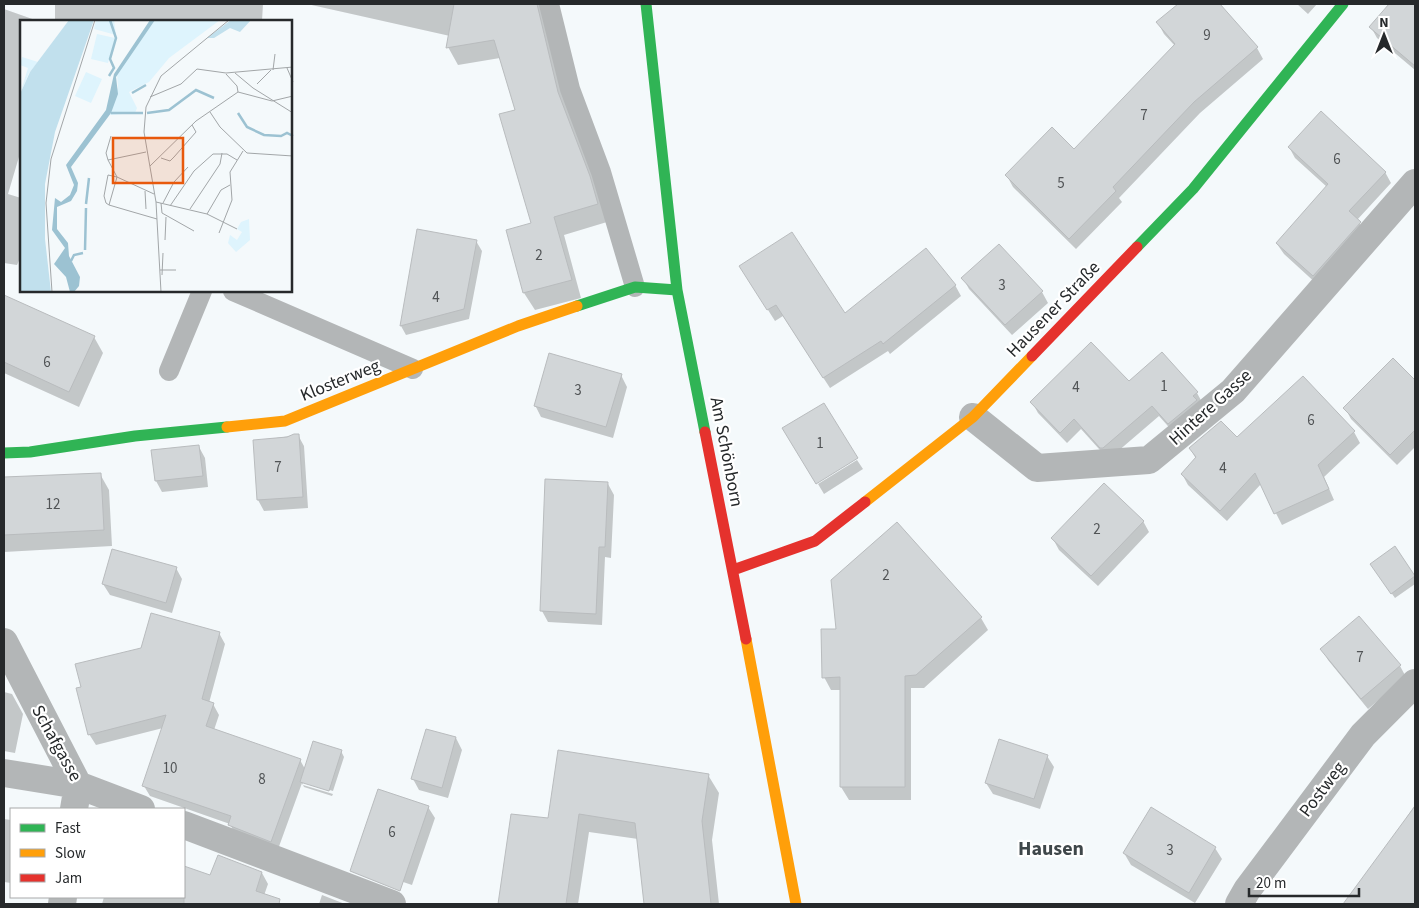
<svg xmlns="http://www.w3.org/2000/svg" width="1419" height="908" font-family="'Source Sans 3',sans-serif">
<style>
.shadow{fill:#0003}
.building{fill:#d2d6d8;stroke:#b9bcbe}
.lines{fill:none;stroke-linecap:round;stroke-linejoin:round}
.lane{stroke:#b3b6b7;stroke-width:20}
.street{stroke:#b3b6b7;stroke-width:28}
.fast{stroke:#30b455;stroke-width:11}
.slow{stroke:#ff9f0a;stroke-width:11}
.jam{stroke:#e5322d;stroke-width:11}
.labels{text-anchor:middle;stroke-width:4.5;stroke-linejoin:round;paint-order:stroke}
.number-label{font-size:15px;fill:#515456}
.street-label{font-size:18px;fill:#26292b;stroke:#fff}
.quarter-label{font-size:20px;font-weight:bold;fill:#3f474a;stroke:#fff}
.inset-river{fill:none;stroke:#9cc2d2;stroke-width:2.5}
.inset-road{fill:none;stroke:#a2a6a8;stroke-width:1}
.view{fill:#e8590c;fill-opacity:0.15;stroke:#e8590c;stroke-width:2.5}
.inset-edge{fill:none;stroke:#26292b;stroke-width:2.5}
</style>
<rect width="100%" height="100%" fill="#f4f9fb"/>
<path class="shadow" d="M55,4H263L262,21H55Z
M307,4H544L607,222L564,235L581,298L535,310L524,293L508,231L533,224L516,111L500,58L458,65L448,47L450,36Z
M1180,4H1219L1257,48L1263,59L1200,113L1119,198L1122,202L1076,249L1013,187L1007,176L1074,151L1175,46L1164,34L1158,23Z
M1297,4H1317L1308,14Z
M1390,4H1415V70L1377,38L1371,27Z
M4,9L38,21H21V150L8,194L21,198V256L17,265L4,263Z
M1289,147L1385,172L1391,183L1357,220L1366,233L1319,286L1284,254L1277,244L1327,187L1295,158Z
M418,230L476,241L482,251L469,319L406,335L401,326Z
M747,277L844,315L955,285L961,296L890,354L888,351L830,388L783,316L775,321Z
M963,278L1042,292L1048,303L1012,335L969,289Z
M4,297L94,337L103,353L79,407L4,373Z
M1393,360L1415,382V447L1397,465L1351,419L1345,408Z
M621,375L627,387L613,438L541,417L535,405Z
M1129,382L1197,393L1203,404L1175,434L1159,416L1110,458L1108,459L1081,429L1067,443L1038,413L1032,402Z
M1354,432L1360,443L1324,477L1334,500L1282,525L1261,484L1227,521L1188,485L1182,474L1196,459L1190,448L1237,438Z
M298,435L304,446L308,508L264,511L258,500L254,441Z
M199,447L205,458L208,487L162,492L156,481Z
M857,460L863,469L824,494L818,484Z
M100,474L109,490L112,546L4,552V479Z
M547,481L608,484L614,495L611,558L605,557L602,625L548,622L542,611Z
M1143,521L1149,532L1098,586L1059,550L1053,539Z
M1395,548L1415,577V584L1395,598L1375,570Z
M176,568L182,579L172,613L110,595L103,584Z
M981,618L988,630L924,688H911V800H849L841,787V690H831L824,677L838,630Z
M1359,618L1400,666L1406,677L1368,709L1328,660L1322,649Z
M219,633L225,644L209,703L213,704L219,715L214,730L300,760L305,769L341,751L344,757L333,791L303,782V785L333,794L332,796L304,787L302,783L277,852L236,836L230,824L150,796L144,786L163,728L96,745L89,734Z
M4,692L12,694L23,714L15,753L4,751Z
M456,738L462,750L448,798L419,790L413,779Z
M1047,756L1054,767L1040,809L993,794L986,783Z
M708,775L719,793L712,840L719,904H646L638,839L589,832L578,904H499L512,815L549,820Z
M1415,805V904H1345L1407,820L1406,818Z
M428,807L435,818L412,885L362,868Z
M4,819L11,820V883L4,882Z
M1215,848L1222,859L1195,903L1131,865L1124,853Z
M184,867L211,877L262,873L268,884L261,904H102L104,897H184Z
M322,895L345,904H319Z"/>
<path class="building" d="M454,4H537L558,92L590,176L598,204L554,217L572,280L523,293L506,230L531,223L499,114L515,110L494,40L446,48Z
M1178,4H1220L1258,47L1194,102L1113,187L1116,191L1069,239L1005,175L1052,127L1074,149L1175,44L1156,22Z
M1389,4H1415V66L1369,27Z
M1321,111L1386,172L1349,211L1361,222L1313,276L1276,243L1328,184L1288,147Z
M417,229L477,240L464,309L400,326Z
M792,232L845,313L926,248L956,285L883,344L881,341L823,378L776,305L767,310L739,266Z
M999,244L1043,291L1005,325L961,278Z
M4,295L95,336L69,392L4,362Z
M1091,342L1129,381L1162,352L1198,392L1193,396L1197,400L1168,424L1152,406L1103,448H1100L1074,419L1060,433L1030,402Z
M549,353L622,374L606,427L534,406Z
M1393,358L1415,380V430L1390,455L1343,408Z
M1303,376L1355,431L1318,465L1329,489L1274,514L1255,473L1220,511L1181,474L1196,457L1189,448L1221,421L1237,437Z
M824,403L858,458L816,484L782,428Z
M294,434H299L303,497L257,500L253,440L287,437Z
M199,445L203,476L155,481L151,450Z
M101,473L104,530L4,535V477Z
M545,479L608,482L605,547H599L596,614L540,611Z
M1104,483L1144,521L1091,576L1051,538Z
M897,522L982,617L916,675L905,676V787H840V677L822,678L821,629H836L831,580Z
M1395,546L1415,576L1391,594L1370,564Z
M112,549L177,567L166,603L102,584Z
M151,613L220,632L202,699L214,703L206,726L301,759L271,842L228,825L231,816L142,786L166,715L88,735L76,688L81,687L75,664L141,648Z
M1359,616L1401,665L1361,699L1320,649Z
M426,729L456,737L442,788L411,779Z
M999,739L1048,755L1034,799L985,783Z
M313,741L342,750L329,791L300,782Z
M558,750L709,774L702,821L711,904H644L635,823L579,814L566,904H498L511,814L548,818Z
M378,789L429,806L400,891L350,871Z
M1415,806V904H1343Z
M1151,807L1216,847L1189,893L1123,853Z
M218,855L262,872L256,891L280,899L279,904H184V866L210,875Z"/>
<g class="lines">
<path class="lane" d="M549,4L570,89L601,172L635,287
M233,291L413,369
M169,371L202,291"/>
<path class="street" d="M973,417L1037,468L1149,460L1233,391L1415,183
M4,642L78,785L141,809
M4,773L78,785L74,809
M184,825L392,904
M62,904L63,897
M1239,904L1247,890L1363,735L1415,683"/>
<path class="fast" d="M646,4L677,290L705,432
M1137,247L1193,189L1343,4
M577,306L635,287L677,290
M4,453L30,452L135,436L227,427"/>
<path class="slow" d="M227,427L285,421L518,326L577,306
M865,502L973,417L1032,356
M746,639L796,904"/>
<path class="jam" d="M1032,356L1137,247
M705,432L746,639
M733,570L815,541L865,502"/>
</g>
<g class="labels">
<g class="number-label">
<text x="1207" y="40">9</text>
<text x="1144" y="120">7</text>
<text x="1337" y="164">6</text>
<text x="1061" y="188">5</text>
<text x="539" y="260">2</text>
<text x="1002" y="290">3</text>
<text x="436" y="302">4</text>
<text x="47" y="367">6</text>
<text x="1164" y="391">1</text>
<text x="1076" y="392">4</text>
<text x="578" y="395">3</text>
<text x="1311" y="425">6</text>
<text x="820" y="448">1</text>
<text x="278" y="472">7</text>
<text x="1223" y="473">4</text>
<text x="53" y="509">12</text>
<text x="1097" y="534">2</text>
<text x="886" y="580">2</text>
<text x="1360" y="662">7</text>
<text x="170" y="773">10</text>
<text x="262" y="784">8</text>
<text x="392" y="837">6</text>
<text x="1170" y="855">3</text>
</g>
<g class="street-label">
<text transform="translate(1053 309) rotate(-46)" y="6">Hausener Straße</text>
<text transform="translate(340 380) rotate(-22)" y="6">Klosterweg</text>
<text transform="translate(1210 407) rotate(-42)" y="6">Hintere Gasse</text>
<text transform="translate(727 452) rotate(79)" y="6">Am Schönborn</text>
<text transform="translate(57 743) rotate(61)" y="6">Schafgasse</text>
<text transform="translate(1322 789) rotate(-53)" y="6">Postweg</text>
</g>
<g class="quarter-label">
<text x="1051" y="855">Hausen</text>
</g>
</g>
<g transform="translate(20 20)">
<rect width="272" height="272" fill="#f4f9fb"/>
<path d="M76,0H94L96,15L74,9ZM135,0H200L149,38L129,62L109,72L117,88L115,93L90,95L98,67L97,54ZM77,14L95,18L88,43L71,39ZM2,37L18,42L9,53L0,74L8,48L0,45ZM66,52L82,59L71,83L55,76ZM229,199L230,220L216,232L208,223L210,215L217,220L222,212L217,209L221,202Z" fill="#def4fd"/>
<path d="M49,0H74L35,112L25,164V219L31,272H0V74L10,52ZM211,0H231L220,12L210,8L194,18H187Z" fill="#c1e0ed"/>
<path d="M130,0H135L96,57L98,74L91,93L51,147L58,163L57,171L51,181L37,187V209L48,223L49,236L60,257L59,266L54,272H50L46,257L34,244L45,228L32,210L35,178L41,182L50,175L54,165L46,145L86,90L94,54Z" fill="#9cc2d2"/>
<path class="inset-river" d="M89,56L94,48L90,39L96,18L90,0M112,73L126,65M91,93H123M127,93L149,90L176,70L194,78M218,93L227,107L244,115L261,116L267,113L273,116M66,184L69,158M65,230L66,188M51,241L54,235L63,233"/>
<path class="inset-road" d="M267,48L273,62M253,50L255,34M215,53L233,68L273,93M206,54L217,66L218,72M237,64L251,50M130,77L161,64L177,49L206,53L273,47M190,92L200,107L227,133L273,136M91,116L86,133L88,140L126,132M141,138L150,141L154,137L176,112L172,105M88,140L97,157L134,174M130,146L176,101L218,72L252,81L273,76M125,171L126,189M136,182L187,194L217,209M141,183L142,193L174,211M143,183L154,162L168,147M89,185L97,157L88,155L84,176L86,183L89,185L106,190L137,199M150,186L174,151L193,134H207L217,140M170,189L200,144L202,133M187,194L201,170L210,165M199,213L212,180L210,152L223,131M145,220L146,197M140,250H156M142,255L143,233M32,272L26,183L31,139L75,0M141,272L136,182L124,112L126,87L141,56L209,0"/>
<path class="view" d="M93,118H163V163H93Z"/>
<rect width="272" height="272" class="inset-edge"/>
</g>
<rect width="1419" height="908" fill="none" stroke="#26292b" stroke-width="10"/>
<rect x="10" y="808" width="175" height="90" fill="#ffffff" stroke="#a8a9aa"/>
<rect x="20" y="824" width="25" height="8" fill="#30b455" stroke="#a8a9aa"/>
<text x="55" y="833" font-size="15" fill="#26292b">Fast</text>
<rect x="20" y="849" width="25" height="8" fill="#ff9f0a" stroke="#a8a9aa"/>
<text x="55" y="858" font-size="15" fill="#26292b">Slow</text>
<rect x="20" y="874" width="25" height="8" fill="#e5322d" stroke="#a8a9aa"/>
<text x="55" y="883" font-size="15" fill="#26292b">Jam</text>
<g transform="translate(1384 35)" stroke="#ffffff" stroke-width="4" paint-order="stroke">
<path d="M0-4L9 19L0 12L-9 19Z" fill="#26292b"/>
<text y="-8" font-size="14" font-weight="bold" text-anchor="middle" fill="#26292b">N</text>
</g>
<path d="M1249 888v8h110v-8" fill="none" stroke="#26292b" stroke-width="2.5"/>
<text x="1256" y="888" font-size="15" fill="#26292b" stroke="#ffffff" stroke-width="4" paint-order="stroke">20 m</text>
</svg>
